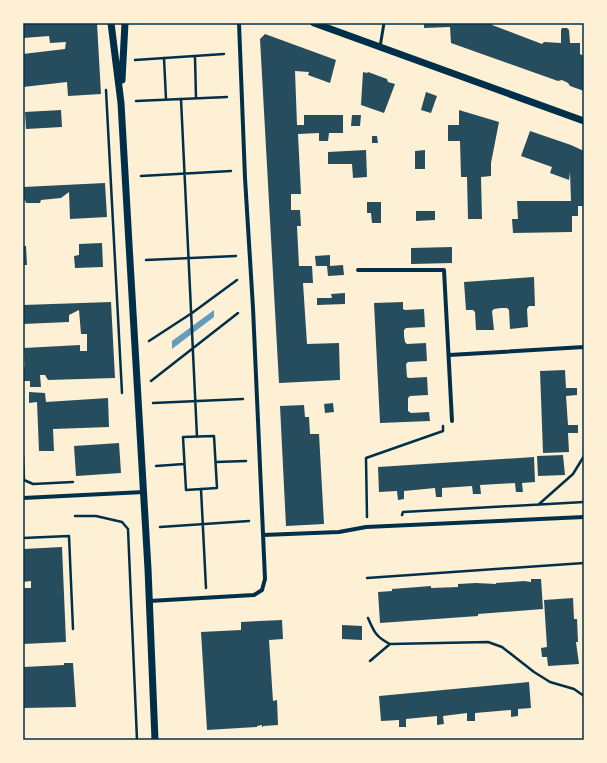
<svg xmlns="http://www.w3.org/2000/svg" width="607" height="763" font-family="'Fira Sans Condensed',sans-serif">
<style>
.water{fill:#669bbc}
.building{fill:#264d5e}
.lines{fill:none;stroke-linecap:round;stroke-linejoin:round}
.path{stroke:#003049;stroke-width:2.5}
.service{stroke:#003049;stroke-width:3}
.minor{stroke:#003049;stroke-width:4}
.tertiary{stroke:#003049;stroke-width:7}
.neatline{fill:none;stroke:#003049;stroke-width:1.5}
</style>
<rect width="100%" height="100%" fill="#fdf0d5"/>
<path class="water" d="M214,310V317L172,349V341Z"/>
<path class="building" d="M23,23H97L101,94L68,96L67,82L23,87V54L65,49L66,42L50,43L49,36L23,38Z
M424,23H492V25L542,44L544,42L561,43V30L562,28H567L569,30L570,43H580V54L584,56V91L570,86L568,83L562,80L558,81L451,43L450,27L424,28Z
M265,34L336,60L330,83L308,75L309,72L295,71L297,125H304V115H343V133H329L328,141H319V133L298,134L301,194H291V210H300L301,226H297L299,266H312L313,283H303L307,344L339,343L340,380L279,383L260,39Z
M363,72L367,73L368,72L387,79L388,82L395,84L384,113L361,105Z
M426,92L437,96L431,113L421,110Z
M61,110L62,127L26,129L25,112Z
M459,110L499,122L491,163V176L481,177L482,219H468L467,177H461L460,141H448V125H459Z
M352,115H361L360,126H351Z
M530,131L571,145L584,151V206H578V216H572V232L513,233L512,219H518L517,201H571L570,172L569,180L550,173L552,167L521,156Z
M372,136H377L378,143H372Z
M366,150L367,177L353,178L352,164H328V152Z
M425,150V169H415V151Z
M105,183L107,217L70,219L69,192L61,198L41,200L40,203H26L25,200L23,201V187Z
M367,202H381V223H372L371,213H367Z
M416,211H435V220L416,221Z
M102,243L103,267L75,268L74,256L79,255V244Z
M23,246H26L27,265H23Z
M452,247V263L411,264V248Z
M330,255V266L343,265L344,275L328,276L327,266H316L315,256Z
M534,277L535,306H529L527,309L528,327L510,329L509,310L507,308H501L494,309L492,311L494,330H476L475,312L473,310H466L464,282Z
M345,293V304L317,305V298H332L331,294Z
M111,302L115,378L48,380L45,375H40L41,387H30V381H23V367H25L24,348L80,345V351H87V334H81L79,310L69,315V322L23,324V305Z
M403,302V309L405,310L424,309L425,327L406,328L404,330V336L405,342L407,344L426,343L427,361L408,362L406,364L407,377L409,378L427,377L428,395L410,396L408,398V411L411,413L429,412L430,421L380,423L374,303Z
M565,370L566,388H577V395L566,396L568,425H578V433H568L569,452L543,453L540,371Z
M29,392L45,393L46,402L108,398L109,427L53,429L54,451H39L37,402L29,403Z
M333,403L334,412L325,413L324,404Z
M304,405L305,417H309L310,434H319L324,524L286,526L280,406Z
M119,443L121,473L76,476L74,446Z
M563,455L565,475L538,476L537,456Z
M534,457L535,482L522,483L523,492H516L515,483L480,485L481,494H473L472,486L442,488V497H436L435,488L404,491V499L398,500L397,491L379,492L378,467Z
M62,547L66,642L23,644V588H31V581L23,582V549Z
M531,579H541L543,609L478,614V616L380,623L378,592L392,591V589L431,586V588L458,587V584L476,583L496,584V583L524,581L531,582Z
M573,598L574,619H577L578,642H576L579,664L548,666L547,657H542L541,648L547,647L544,600Z
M282,620L283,639L269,640L273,701L277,700L278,725L263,726V727H262V725L257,726V727L207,730L201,632L241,630V622Z
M342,625L362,626V640L342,639Z
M64,663H73L76,707L23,708V667L64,665Z
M529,682L531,708L518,709V716L511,717V710L475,713V721H467V713L443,716L444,724L437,725V716L406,719V727H399V720L381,721L379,696Z"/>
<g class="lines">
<path class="path" d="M195,57L196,98
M164,58L166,99
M135,60L224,54
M106,90L122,393
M181,99L197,437
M136,101L227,97
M141,176L231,171
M146,260L236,256
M149,341L192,313L237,280
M151,381L238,313
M153,403L243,399
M214,436L217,488L186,490L183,437Z
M23,456L24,480L33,484L73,482
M216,462L246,461
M156,466L184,464
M201,489L206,588
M538,505L573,474L584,456
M402,515L403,512L584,502
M75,516H96L122,522L128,529L137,740
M367,517L366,458L443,431V426
M160,527L249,521
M23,538L69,536L73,629
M367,578L584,563
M368,618C374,632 376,637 390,644L488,642L502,647L534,672L550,682L574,689L584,696
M370,661L390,644"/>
<path class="service" d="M380,47L384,23"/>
<path class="minor" d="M358,270H444L452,421
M449,355L584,347
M23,498L144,492
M263,535L339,532L366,527L584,517
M149,601L254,595L262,590L265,579L253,308L245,178L239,23"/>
<path class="tertiary" d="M111,23L121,103L129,244L148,569L155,740
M314,23L584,121
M122,80L125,23"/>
</g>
<rect width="607" height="763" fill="none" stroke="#fdf0d5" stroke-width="48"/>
<rect x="24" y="24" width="559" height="715" class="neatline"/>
</svg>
